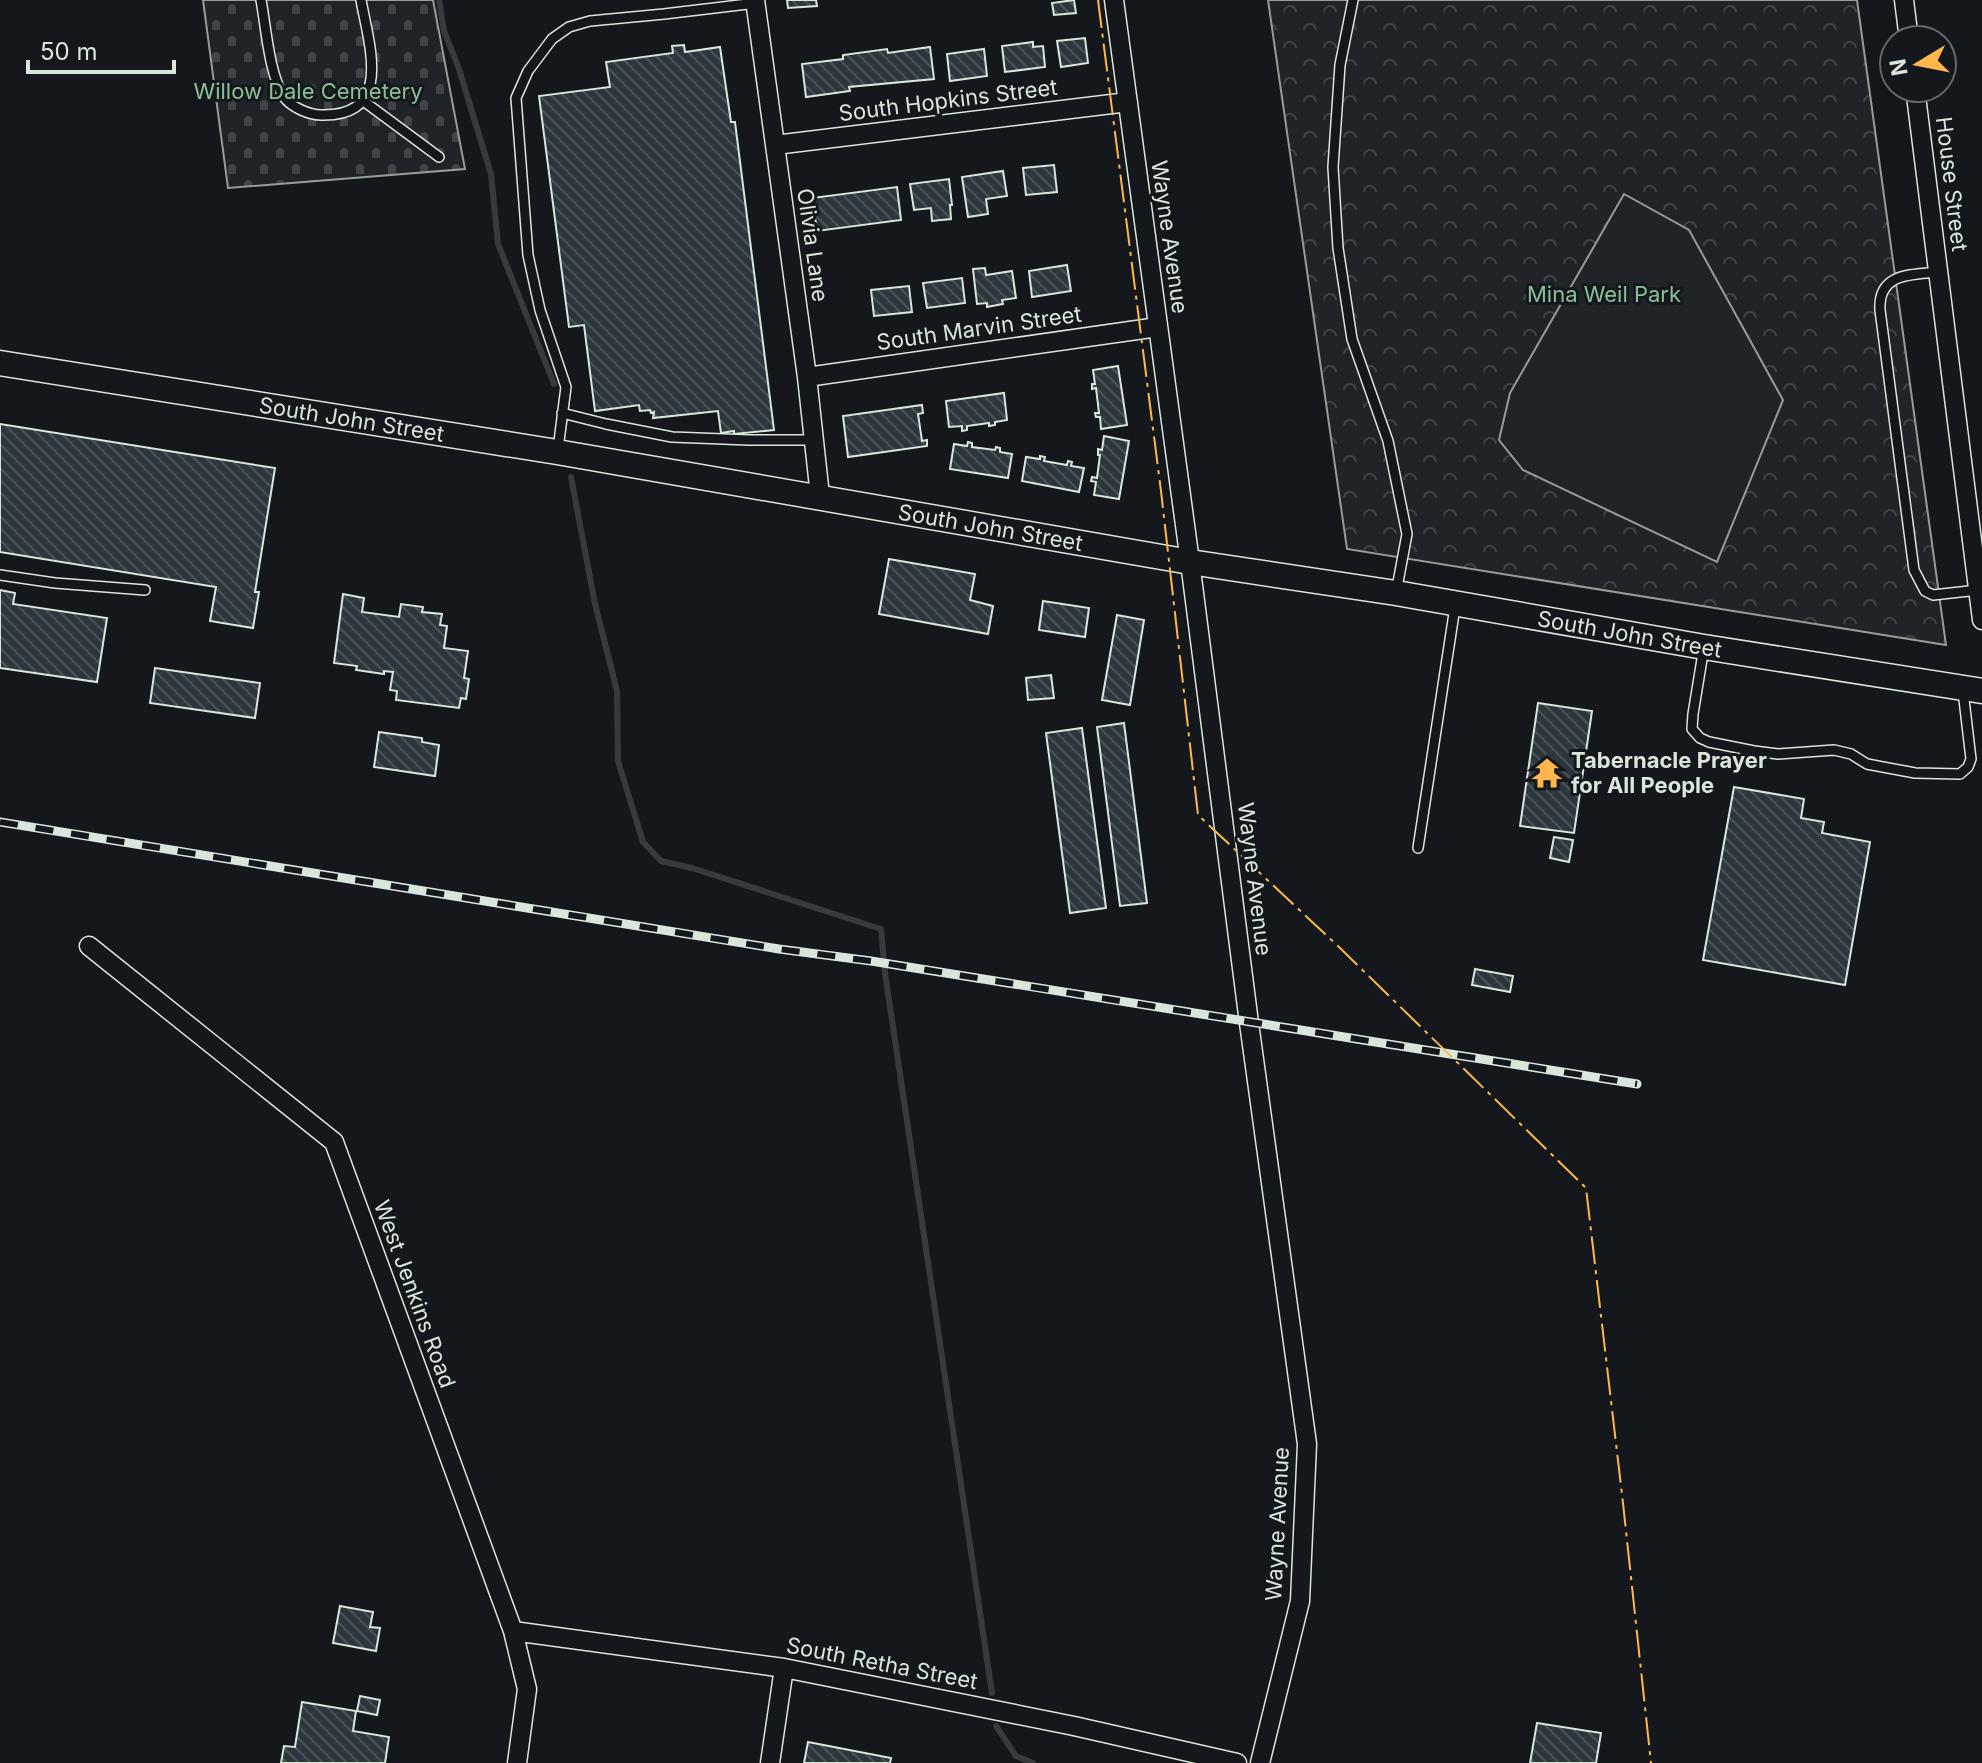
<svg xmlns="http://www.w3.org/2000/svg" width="1982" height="1763" font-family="Inter,sans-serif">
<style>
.cemetery{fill:url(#cemetery-stones);stroke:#939e99;stroke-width:2}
.park{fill:url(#park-crowns);stroke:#939e99;stroke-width:2}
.garden{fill:#202428;stroke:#939e99;stroke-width:2}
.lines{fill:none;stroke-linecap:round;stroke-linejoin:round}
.stream{stroke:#363b3e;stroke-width:6}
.building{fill:url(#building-back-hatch);stroke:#d8e6dc;stroke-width:2}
.lane-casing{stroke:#d8e6dc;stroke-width:12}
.street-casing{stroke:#d8e6dc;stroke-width:21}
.secondary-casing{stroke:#d8e6dc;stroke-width:27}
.lane{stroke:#14181c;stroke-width:9}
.street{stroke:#14181c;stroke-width:18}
.secondary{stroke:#14181c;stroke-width:24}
.rail-casing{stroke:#d8e6dc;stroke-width:9}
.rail{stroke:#14181c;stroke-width:6;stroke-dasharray:18;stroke-linecap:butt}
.power{stroke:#ffb74d;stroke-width:2;stroke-dasharray:28 6 4 6;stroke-linecap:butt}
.labels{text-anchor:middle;stroke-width:6;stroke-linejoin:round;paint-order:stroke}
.park-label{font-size:22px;fill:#8ac095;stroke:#14181c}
.street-label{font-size:22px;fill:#d8e6dc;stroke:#14181c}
.poi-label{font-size:22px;font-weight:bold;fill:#d8e6dc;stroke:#14181c;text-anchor:start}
</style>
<defs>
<pattern id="cemetery-stones" width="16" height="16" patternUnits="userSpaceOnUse" patternTransform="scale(2)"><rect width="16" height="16" fill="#202428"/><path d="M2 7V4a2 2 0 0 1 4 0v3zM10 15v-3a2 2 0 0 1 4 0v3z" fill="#404447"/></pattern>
<pattern id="park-crowns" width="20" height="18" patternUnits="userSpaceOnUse" patternTransform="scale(2)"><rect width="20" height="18" fill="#202428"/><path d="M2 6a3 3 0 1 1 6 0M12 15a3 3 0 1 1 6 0" fill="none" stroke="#404447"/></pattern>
<pattern id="building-back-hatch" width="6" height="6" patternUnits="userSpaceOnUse" patternTransform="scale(2)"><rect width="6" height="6" fill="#2c363c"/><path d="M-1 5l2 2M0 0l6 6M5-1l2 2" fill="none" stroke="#4a5358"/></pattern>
</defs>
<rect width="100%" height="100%" fill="#14181c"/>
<path class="cemetery" d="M203,0H433L465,169L228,188Z"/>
<path class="park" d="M1268,0H1857L1946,645L1347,549Z"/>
<path class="garden" d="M1624,194L1689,230L1783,400L1717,562L1523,470L1499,440L1510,393Z"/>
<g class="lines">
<path class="stream" d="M439,0L444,31L458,66L491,174L498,244L554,384
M571,477L595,604L617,691L618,761L643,842L661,861L692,868L881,929L885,973L992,1693
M996,1726L1016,1756L1033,1763"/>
</g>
<path class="building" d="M787,0H816L817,6L788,8Z
M1074,0L1076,13L1054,15L1052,3Z
M1085,38L1088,63L1061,67L1057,41Z
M1033,42V47L1043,46L1045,67L1005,72L1002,46Z
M684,45L685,52L720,47L731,122H735L774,430L734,434V431L721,433L718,411L653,418L654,412L651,413L650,410L640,411L639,405L595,411L584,325L569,327L539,96L610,87L606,62L673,53L672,46Z
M930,47L934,79L849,87L850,91L806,97L802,64L843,59V55L887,49L888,53Z
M984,49L987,76L950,81L947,54Z
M1054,165L1057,192L1026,195L1023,168Z
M1003,171L1007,196L986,199L988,214L968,217L962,177Z
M949,179L952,205H950L951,219L932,221L931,208L914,210L910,184Z
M897,187L901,220L817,231L812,198Z
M1067,265L1071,291L1032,297L1029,271Z
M985,268L986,275L1012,271L1016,298L1002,300L1003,304L987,307V303L977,304L973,269Z
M962,278L965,303L927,308L923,283Z
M909,286L912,312L874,316L871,290Z
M1118,366L1127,425L1101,429L1100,417H1096L1095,413H1099L1096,388L1092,389V384H1095L1093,370Z
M1004,393L1007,420L995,422V425L989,426V423L967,426V430L962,431V426L949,427L946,401Z
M922,405L923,413L918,414L922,441L927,440V446L848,457L843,416Z
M0,424L275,468L255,592H259L253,628L210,621L216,587L0,552Z
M1104,436L1129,441L1119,499L1094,495L1096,482L1091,481L1092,477L1097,478L1100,455H1098V449L1102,450Z
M968,442L972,443V447L995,450L996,447L1000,448V452L1012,454L1008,478L950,469L954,444L967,446Z
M1040,456L1045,457L1044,461L1067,465L1068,461L1072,462L1071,466L1084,468L1079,492L1022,481L1026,457L1040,459Z
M889,559L975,574L970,600L993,606L988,634L879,614Z
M0,590L15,593L13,604L107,618L97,682L0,668Z
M343,594L364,598L362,612L399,617L401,604L423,607L422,612L442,614L440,625L447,626L444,648L468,651L464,678L469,679L466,699L461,698L459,708L396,700L397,691L390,690L393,672L384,671V674L356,670L357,666L334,663Z
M1043,601L1089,608L1085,637L1039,630Z
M1117,615L1144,620L1130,705L1102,700Z
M155,668L260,683L255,718L150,703Z
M1051,675L1054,698L1028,700L1026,678Z
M1538,703L1592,711L1574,833L1520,826Z
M1124,723L1147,903L1120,906L1097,727Z
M1082,728L1106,908L1070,913L1046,733Z
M379,732L422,738V742L439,745L435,776L374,767Z
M1734,787L1804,799L1801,818L1824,822L1822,833L1870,842L1845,985L1703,960Z
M1554,837L1573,840L1569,862L1550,858Z
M1475,969L1513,976L1510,992L1472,985Z
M340,1606L373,1612L370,1627L380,1628L376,1651L333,1643Z
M360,1696L380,1700L377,1715L357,1711Z
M302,1702L356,1711L353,1731L389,1737L385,1763H281L284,1746L295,1747Z
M1537,1723L1601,1733L1596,1763H1530Z
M808,1742L891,1758L890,1763H804Z"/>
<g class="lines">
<g class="lane-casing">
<path id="lane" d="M261,0C266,27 269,74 284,97C291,107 309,115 321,115C394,117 369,45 361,0
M1353,0L1340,65L1333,167L1338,248L1352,339L1388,441L1407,534L1396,593
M362,100L439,157
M1938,272C1910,275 1878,273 1880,310L1914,570L1925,591L1933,595L1978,590
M562,413L606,424L672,437L749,440H813
M558,449L566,387L540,310L528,255L516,98L528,71L552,39L569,27L590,21L664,14L756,3
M0,575L55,583L145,590
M1704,647L1693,714L1692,729L1700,738L1709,742L1754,751L1778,754L1834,750L1851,754L1867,764L1915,773L1960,774L1968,767L1971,759L1963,691
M1418,848L1455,607"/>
</g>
<g class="street-casing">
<path id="street" d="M755,0L807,377L820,496
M1114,0L1190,562L1249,1023L1307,1444L1300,1601L1260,1763
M1904,0L1909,40
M1915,88L1982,620
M775,145L1128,102
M807,377L1158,327
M89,946L334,1142L513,1631L527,1689L517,1763
M513,1631L784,1668L1074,1726L1237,1763
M770,1763L784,1668"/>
</g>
<g class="secondary-casing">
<g id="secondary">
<path id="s1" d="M0,363L557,452L1190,562L1396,593L1704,647L1982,691"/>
</g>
</g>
<use href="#lane" class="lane"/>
<use href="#street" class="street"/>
<use href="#secondary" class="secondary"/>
<g class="rail-casing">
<path id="rail" d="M0,822L779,949L871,961L1637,1084"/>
</g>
<use href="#rail" class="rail"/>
<path class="power" d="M1098,0L1161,491L1198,815L1340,948L1586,1188L1623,1503L1651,1763"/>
</g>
<defs>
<g id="temple-bare" transform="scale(2.4)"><path d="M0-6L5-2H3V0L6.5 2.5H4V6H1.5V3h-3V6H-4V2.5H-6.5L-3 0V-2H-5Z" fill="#ffb74d" stroke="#14181c" stroke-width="2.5" paint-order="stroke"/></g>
</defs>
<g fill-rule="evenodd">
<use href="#temple-bare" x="1547" y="773"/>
</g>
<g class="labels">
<g class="park-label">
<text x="308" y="99">Willow Dale Cemetery</text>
<text x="1604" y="302">Mina Weil Park</text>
</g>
<g class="street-label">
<text transform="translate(948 100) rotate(-7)" y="8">South Hopkins Street</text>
<text transform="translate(1952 184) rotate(83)" y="8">House Street</text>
<text transform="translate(1170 237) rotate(82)" y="8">Wayne Avenue</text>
<text transform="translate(813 245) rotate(82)" y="8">Olivia Lane</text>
<text transform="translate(979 328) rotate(-8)" y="8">South Marvin Street</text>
<text dy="8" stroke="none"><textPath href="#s1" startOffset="356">South John Street</textPath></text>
<text dy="8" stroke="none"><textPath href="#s1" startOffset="1004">South John Street</textPath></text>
<text dy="8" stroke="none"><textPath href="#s1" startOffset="1652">South John Street</textPath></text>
<text transform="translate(1255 879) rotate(83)" y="8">Wayne Avenue</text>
<text transform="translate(415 1294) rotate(70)" y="8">West Jenkins Road</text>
<text transform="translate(1277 1524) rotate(-87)" y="8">Wayne Avenue</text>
<text transform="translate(882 1663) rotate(11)" y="8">South Retha Street</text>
</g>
<g class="poi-label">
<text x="1571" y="768">Tabernacle Prayer<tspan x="1571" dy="25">for All People</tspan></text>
</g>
</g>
<g transform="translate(1918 64) rotate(260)"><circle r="38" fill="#14181c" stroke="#626a69" stroke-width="2"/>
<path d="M0-6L14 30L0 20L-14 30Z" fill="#ffb74d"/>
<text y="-12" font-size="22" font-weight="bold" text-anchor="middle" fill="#d8e6dc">N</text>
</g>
<path d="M28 60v12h146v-12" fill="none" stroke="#d8e6dc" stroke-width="4"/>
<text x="40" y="60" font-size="24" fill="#d8e6dc" stroke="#14181c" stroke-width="6" paint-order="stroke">50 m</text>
</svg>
